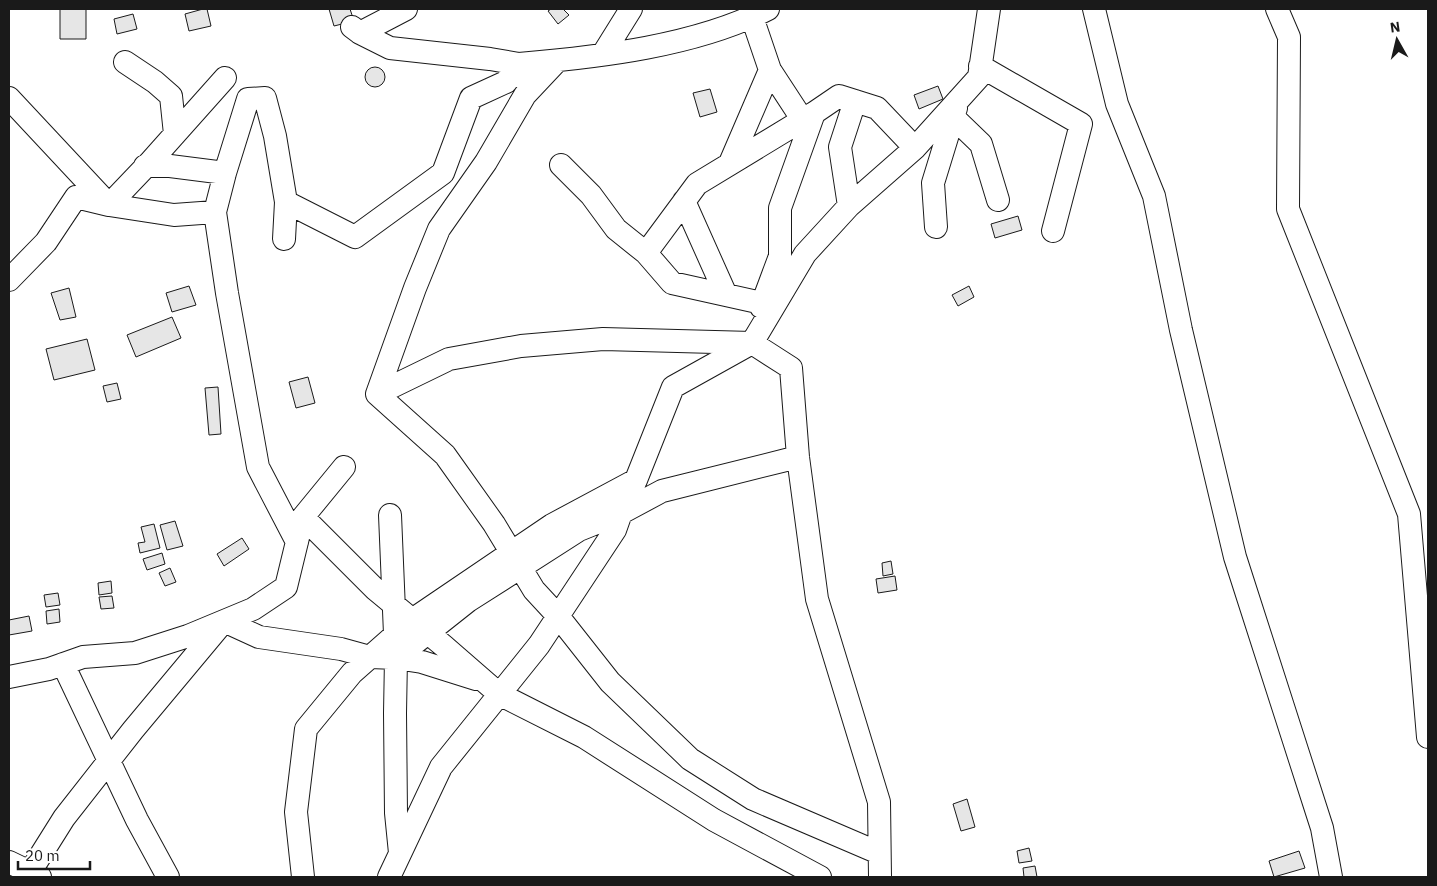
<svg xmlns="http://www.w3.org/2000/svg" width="1437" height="886" font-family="'IBM Plex Sans',sans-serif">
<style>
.building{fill:#e6e6e6;stroke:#1a1a1a}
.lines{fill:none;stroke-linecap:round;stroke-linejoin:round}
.street-casing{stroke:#1a1a1a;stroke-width:24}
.street{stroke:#fff;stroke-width:22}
</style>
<rect width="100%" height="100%" fill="#fff"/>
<path class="building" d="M60,9H86V39H60Z
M203,9H207L211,26L189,31L185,14Z
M329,9H350L354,21L334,26Z
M551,9H563L569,15L558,24L548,11Z
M133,14L137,29L117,34L114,19Z
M365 77a10 10 0 1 1 20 0a10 10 0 1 1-20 0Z
M938,86L943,99L919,109L914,95Z
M710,89L717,112L700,117L693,93Z
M1018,216L1022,230L995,238L991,224Z
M189,286L196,305L172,312L166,293Z
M969,286L974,297L958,306L952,295Z
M69,288L76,317L60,320L51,293Z
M172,317L181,338L136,357L127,335Z
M87,339L95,370L54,380L46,349Z
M308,377L315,403L296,408L289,382Z
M117,383L121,399L107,402L103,386Z
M218,387L221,434L209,435L205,388Z
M175,521L183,546L167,550L160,525Z
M154,524L160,548L140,553L138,543L145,542L141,527Z
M242,538L249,549L224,566L217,554Z
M162,553L165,564L147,570L143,559Z
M891,561L893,574L883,576L882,563Z
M170,568L176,582L165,586L159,573Z
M895,576L897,590L878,593L876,579Z
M111,581L112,593L99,595L98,583Z
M58,593L60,605L46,607L44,595Z
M112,596L114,608L101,609L99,597Z
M59,609L60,622L47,624L46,611Z
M29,616L32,631L9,635V620Z
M967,799L975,827L961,831L953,804Z
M1029,848L1032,861L1019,863L1017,851Z
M1299,851L1305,868L1274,877L1269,861Z
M1035,866L1037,877H1024L1023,868Z"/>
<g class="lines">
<g class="street-casing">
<path id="street" d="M1094,9L1117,104L1154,196L1181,330L1235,557L1322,828L1331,877
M1277,9L1289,37L1288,209L1409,514L1428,737
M352,27L360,33L406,9
M360,33L390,48L490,59L519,64L521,77
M603,54L631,9
M125,62L155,82L171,96L175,134
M980,66L1081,124L1053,231
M770,70L802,119
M9,98L109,205L174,215L215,212L227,293L258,467L297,542
M814,113L839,96L877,108L915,148
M953,117L981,144L998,200
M730,163L770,70L752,17
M561,165L591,195L616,229L646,253L672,283L762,303
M145,166H170L225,173
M684,201L726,295
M849,206L840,147L855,101
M215,212L225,173L248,99L265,98L275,136L286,202L355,237L443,173L471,98L506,82L519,64C599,57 696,46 768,9
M936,227L933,183L956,108
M284,239L286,202
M646,253L697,184L814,113L780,208V256L761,307
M9,280L46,242L76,197L109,205L151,161L225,78
M377,394L449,359L521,346L603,339L752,343L673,387L636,480L621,513L615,530L539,645L441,767L389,877
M377,394L445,455L494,524L534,590L558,616L610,682L690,759L753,799L879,853
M377,394L415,288L439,229L486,162L525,95L557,61
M390,515L396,658L395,713L396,813L400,853
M303,517L375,589L445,647L499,694L584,737L714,820L820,877
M396,658L468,601L579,530L621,513L662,491L798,457
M63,664L137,820L168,877
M9,677L49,669L83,657L135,653L188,636L253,609L286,587L303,517L344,467
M9,862L40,877
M27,877L64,818L133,730L224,621L259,637L341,649L370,657L396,658L422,662L476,679
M303,877L296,812L306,729L352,673L412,620L552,525L636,480
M880,877L879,802L817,599L798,457L791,368L752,343L805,254L849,206L915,148L979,77L989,9"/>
</g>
<use href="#street" class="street"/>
</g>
<rect width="1437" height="886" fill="none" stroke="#1a1a1a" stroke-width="20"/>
<g transform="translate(1397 40) rotate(352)" stroke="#ffffff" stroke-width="4" paint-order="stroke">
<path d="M0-4L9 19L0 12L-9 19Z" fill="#1a1a1a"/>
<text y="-8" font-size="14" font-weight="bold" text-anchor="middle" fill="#1a1a1a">N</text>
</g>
<path d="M18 861v8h72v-8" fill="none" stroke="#1a1a1a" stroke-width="2.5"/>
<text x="25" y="861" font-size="15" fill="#1a1a1a" stroke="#ffffff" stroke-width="4" paint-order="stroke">20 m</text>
</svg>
